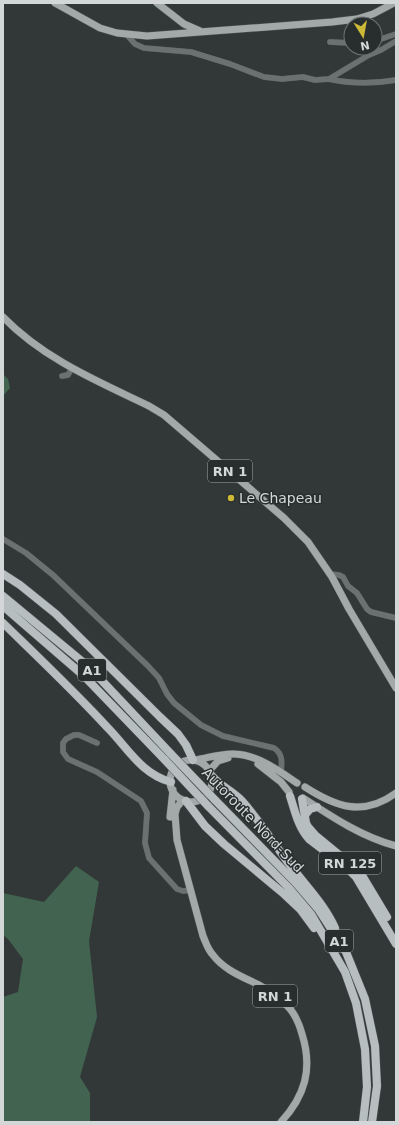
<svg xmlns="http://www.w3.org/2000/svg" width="399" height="1125" font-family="'DejaVu Sans',sans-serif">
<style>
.green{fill:#426350}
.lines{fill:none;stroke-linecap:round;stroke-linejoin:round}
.minor-casing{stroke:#4f5555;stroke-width:6}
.major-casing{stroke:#4f5555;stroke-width:8}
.highway-casing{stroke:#4f5555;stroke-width:9}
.minor{stroke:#6d7071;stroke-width:5.5}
.major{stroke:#a3a8a9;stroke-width:7}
.highway{stroke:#b7bec0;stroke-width:8}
.highway-bridge-casing{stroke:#4f5555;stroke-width:9;stroke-linecap:butt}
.highway-bridge{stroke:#b7bec0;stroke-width:8}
.poi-dot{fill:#cdb938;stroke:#282e2e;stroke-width:1.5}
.labels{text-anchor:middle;stroke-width:3;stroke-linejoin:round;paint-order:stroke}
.shield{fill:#282e2e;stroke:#a0a4a4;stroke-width:1}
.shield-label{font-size:13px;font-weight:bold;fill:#d4d7d7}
.poi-label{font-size:14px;fill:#d4d7d7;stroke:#282e2e;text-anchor:start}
.street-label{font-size:14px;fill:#d4d7d7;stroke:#282e2e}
</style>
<rect width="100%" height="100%" fill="#323838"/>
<path class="green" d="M3,374L8,379L10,388L3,396Z
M76,866L99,882L89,941L97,1017L80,1077L90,1093V1122H3V997L18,992L23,959L8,939L3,935V893L44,902Z"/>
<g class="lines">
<g class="minor-casing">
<path id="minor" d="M127,35L135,44L144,48L191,52L230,64L264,77L282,79L303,77L315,80L329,79L369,55L381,50L396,41
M375,41L396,34
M330,42L351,43
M329,79C352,84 373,84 396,80
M62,376L68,375L72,368
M3,539L26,553L53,575L148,666L159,678L167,694L174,703L201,725L223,736L274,748C283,754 282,762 281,772
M330,574L339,575L343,577L348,586L357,593L367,609L371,612L396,618
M97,743L79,735H74L66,739L63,743V752L68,759L97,772L141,801L147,813L145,843L149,858L177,889L183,891L191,890"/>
</g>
<g class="major-casing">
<path id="major" d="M55,3L100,28L117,33L147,36L332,22L357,19L373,14L394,3
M157,3L184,24L200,31
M3,317C44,359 97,381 149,406L164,415L284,518L308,542L332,577L349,609L396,688
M195,760C208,758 222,753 235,754C258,755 279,771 297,783
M170 781a21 21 0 1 1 42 0a21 21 0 1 1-42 0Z
M258,764L281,782L289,792
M209,771L218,761L228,758
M305,787C336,807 363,817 396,793
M303,798C332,817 362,837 396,846
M183,800L177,807L175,814L177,840L203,936C206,943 208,950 213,955C224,970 243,977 259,985C268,990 276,996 284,1003C293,1010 299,1023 302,1034C313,1069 305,1096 281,1122
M170,817L173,790"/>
</g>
<g class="highway-casing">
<path id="highway" d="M3,574L20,585L56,614L160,717L178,734L186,745L193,760
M3,596L90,668L171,754
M3,606L84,676L165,760
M3,623C38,657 74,691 107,727C127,747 141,774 171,782
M212,776C220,786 233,791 242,801C259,820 272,841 287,861C303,883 324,903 335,928
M290,796C295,811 298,827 309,839L347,868L356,877L396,944
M302,799L306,823L308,827L315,835L360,872L387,917
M215,800L295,882L319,910L346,952L365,999L375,1046L377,1086L372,1122
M186,801L205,826L224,844L284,894L300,909L314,928
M208,806L289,888L311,914L345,972L356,1003L365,1049L367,1087L363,1122
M305,815L310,809L317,807"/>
</g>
<use href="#minor" class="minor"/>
<use href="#major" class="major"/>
<use href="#highway" class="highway"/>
<g class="highway-bridge-casing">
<path id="highway-bridge" d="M171,754L215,800
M165,760L208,806"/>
</g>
<use href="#highway-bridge" class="highway-bridge"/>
</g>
<circle class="poi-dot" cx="231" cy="498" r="4"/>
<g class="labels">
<g class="shield">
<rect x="208" y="460" width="44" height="22" rx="3"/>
<rect x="78" y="659" width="28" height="22" rx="3"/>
<rect x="319" y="852" width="62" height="22" rx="3"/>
<rect x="325" y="930" width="28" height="22" rx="3"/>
<rect x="253" y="985" width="44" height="22" rx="3"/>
</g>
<g class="shield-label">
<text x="230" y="476">RN 1</text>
<text x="92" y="675">A1</text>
<text x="350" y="868">RN 125</text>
<text x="339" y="946">A1</text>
<text x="275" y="1001">RN 1</text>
</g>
<g class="poi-label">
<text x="239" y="503">Le Chapeau</text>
</g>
<g class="street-label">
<text transform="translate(253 820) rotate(46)" y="5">Autoroute Nord-Sud</text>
</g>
</g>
<rect width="399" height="1125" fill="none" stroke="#d4d7d7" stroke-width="8"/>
<g transform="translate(363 36) rotate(169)"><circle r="19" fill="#282e2e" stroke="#6d7272"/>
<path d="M0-3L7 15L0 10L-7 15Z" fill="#cdb938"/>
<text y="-6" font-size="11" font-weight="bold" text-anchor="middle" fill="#d4d7d7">N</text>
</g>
</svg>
